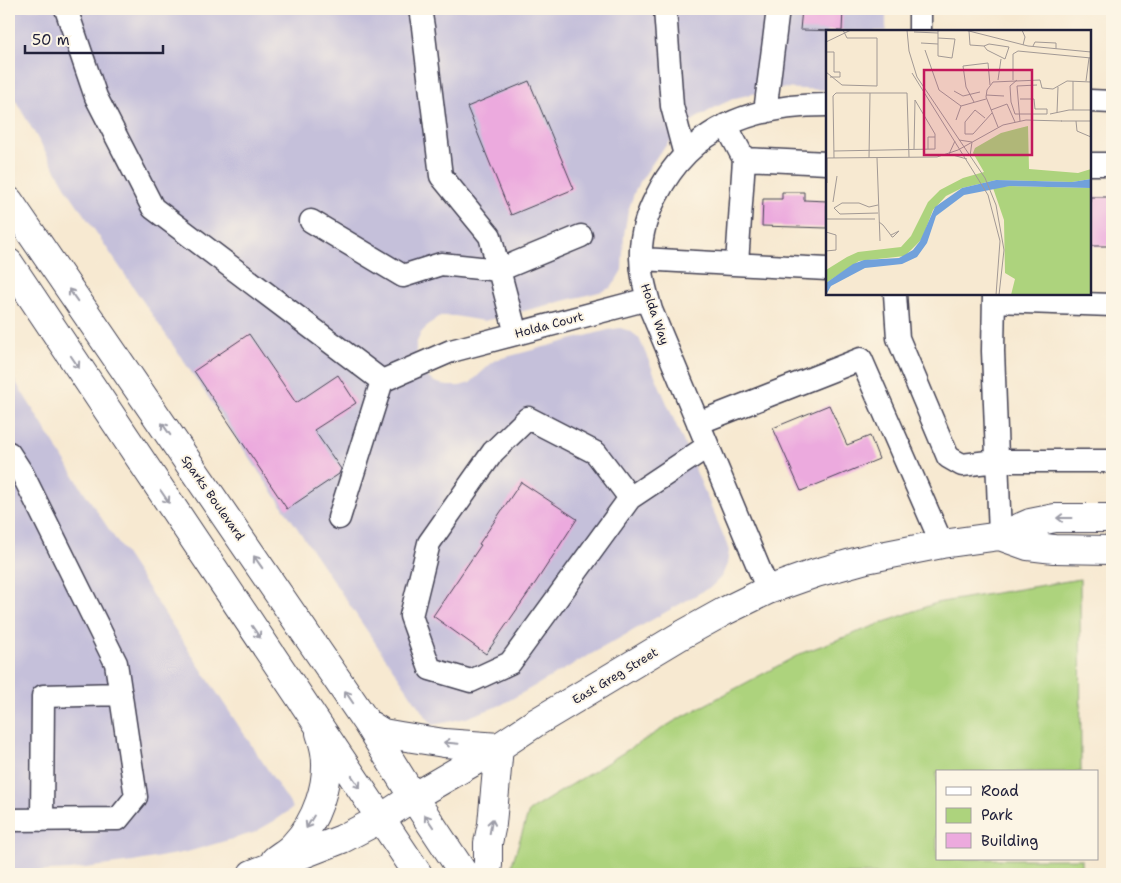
<svg xmlns="http://www.w3.org/2000/svg" width="1121" height="883" font-family="'Shantell Sans',sans-serif">
<style>
.industrial{fill:#c5c0da}
.green{fill:#add37d;stroke:#687a5c}
.building{fill:#ecaade}
.lines{fill:none;stroke-linecap:round;stroke-linejoin:round}
.minor-casing{stroke:#424052;stroke-width:25}
.major-casing{stroke:#424052;stroke-width:30}
.minor{stroke:#fff;stroke-width:22}
.major{stroke:#fff;stroke-width:28}
.oneway{stroke:#9c9ca7}
.labels{text-anchor:middle;stroke-width:4;stroke-linejoin:round;paint-order:stroke}
.street-label{font-size:12px;fill:#22223b;stroke:#fcf5e5}
.inset-road{fill:none;stroke:#a29995;stroke-width:1}
.view{fill:#c2185b;fill-opacity:0.15;stroke:#c2185b;stroke-width:2.5}
.inset-edge{fill:none;stroke:#22223b;stroke-width:2.5}
</style>
<rect width="100%" height="100%" fill="#fcf5e5"/>
<filter id="ink" filterUnits="userSpaceOnUse"><feTurbulence type="fractalNoise" baseFrequency=".02" numOctaves="2"/><feDisplacementMap in="SourceGraphic" scale="10" xChannelSelector="R" yChannelSelector="G"/><feConvolveMatrix kernelMatrix="1 2 1 2 8 2 1 2 1" color-interpolation-filters="sRGB"/></filter>
<filter id="wash" filterUnits="userSpaceOnUse"><feTurbulence type="fractalNoise" baseFrequency=".0096" numOctaves="4" result="noise"/><feDisplacementMap in="SourceGraphic" scale="20" xChannelSelector="R" yChannelSelector="G"/><feGaussianBlur stdDeviation="1.12" result="paint"/><feColorMatrix in="noise" values="0 0 0 0 0 0 0 0 0 0 0 0 0 0 0 0 0 1.4 0 .05"/><feComposite in="paint" operator="in"/></filter>
<g filter="url(#wash)">
<rect width="100%" height="100%" fill="#f7e9d1"/>
<path class="industrial" d="M9,9H886V31H827V90L779,88L735,98L716,107L695,119L679,132L660,152L636,188L628,211L624,235L622,270L612,287L603,291L484,321L455,316H442L430,323L421,333L416,344V359L422,372L432,381L447,386H460L470,383L495,360L608,330L620,328L630,331L639,338L725,539L729,551L727,564L722,576L712,586L501,705L466,718L433,725L423,713L68,191L9,89Z
M9,371L81,487L293,808L276,820L253,833L187,852L133,862L69,870L9,873Z"/>
<path class="green" d="M1080,579L1081,772H937V859H1082V874H517L512,864L529,811L673,722L802,653L936,603Z"/>
<g id="blocks">
<path class="building" d="M802,9H843L842,31L800,30Z
M529,81L574,189L511,215L467,107Z
M782,192H804V200L827,201V228L762,226L763,199H782Z
M1090,197H1112V246H1090Z
M249,334L296,403L338,375L356,403L314,430L341,469L339,474L287,509L194,371Z
M829,405L847,445L870,436L879,459L801,491L773,428Z
M521,482L577,519L536,582L486,654L433,616L481,545L479,544Z"/>
</g>
</g>
<g filter="url(#ink)">
<use href="#blocks" fill-opacity="0" stroke="#424052" stroke-width="1"/>
<g class="lines">
<g class="minor-casing">
<path id="minor" d="M66,9L96,97L153,208L382,381
M420,9L423,27L441,176L490,236L516,334
M665,9L672,106L685,155
M920,31V9
M1090,101L1112,102
M765,112L778,9
M726,125L744,159L827,163
M1090,164H1112
M311,221L403,276L441,264L499,270L581,236
M641,259L827,269
M737,264L744,159
M895,294L898,338L948,457L962,465L997,461H1112
M994,294L993,351L1000,536
M994,301L1112,305
M698,423L861,359L942,544
M9,453L22,473L116,663L136,797L118,819L9,820
M630,498L596,453L528,418L493,452L429,543L411,616L430,669L471,681L510,663L630,498L708,446
M339,518L382,381L451,351L648,299
M768,590L651,310C646,292 641,276 641,257C640,237 647,214 657,195C691,127 754,105 827,105
M42,820L43,696L121,694"/>
</g>
<g class="major-casing">
<path id="major" d="M9,201L367,723L413,797L464,874
M9,263L418,874
M1000,536L1028,546L1054,549L1112,550
M367,723L383,733L400,736L444,743L499,747L492,824L488,843V865L485,874
M275,860C281,855 289,851 294,845C316,822 330,784 325,752C324,746 322,739 320,733
M252,874L342,839L380,819L413,797L499,747L535,723L680,636L725,611L768,590L816,573L866,559L942,544L1000,536L1030,523L1055,518H1112"/>
</g>
<use href="#minor" class="minor"/>
<use href="#major" class="major"/>
</g>
<defs><path id="oneway-shaft" d="M-6 0H5M1.5-3L5.5 0L1.5 3" fill="none" stroke-width="1.6" stroke-linecap="round" stroke-linejoin="round" transform="scale(1.25)"/></defs>
<g class="oneway">
<use href="#oneway-shaft" transform="translate(73 295) rotate(-125)"/>
<use href="#oneway-shaft" transform="translate(75 362) rotate(56)"/>
<use href="#oneway-shaft" transform="translate(166 429) rotate(-125)"/>
<use href="#oneway-shaft" transform="translate(165 497) rotate(56)"/>
<use href="#oneway-shaft" transform="translate(1064 518) rotate(180)"/>
<use href="#oneway-shaft" transform="translate(258 562) rotate(-125)"/>
<use href="#oneway-shaft" transform="translate(256 632) rotate(56)"/>
<use href="#oneway-shaft" transform="translate(349 697) rotate(-124)"/>
<use href="#oneway-shaft" transform="translate(451 743) rotate(-175)"/>
<use href="#oneway-shaft" transform="translate(356 782) rotate(56)"/>
<use href="#oneway-shaft" transform="translate(429 821) rotate(-124)"/>
<use href="#oneway-shaft" transform="translate(310 822) rotate(121)"/>
<use href="#oneway-shaft" transform="translate(491 826) rotate(-80)"/>
</g>
</g>
<g class="labels">
<g class="street-label">
<text transform="translate(655 314) rotate(71)" y="4">Holda Way</text>
<text transform="translate(549 325) rotate(-15)" y="4">Holda Court</text>
<text transform="translate(213 498) rotate(55)" y="4">Sparks Boulevard</text>
<text transform="translate(615 676) rotate(-31)" y="4">East Greg Street</text>
</g>
</g>
<g transform="translate(826 30)">
<rect width="265" height="265" fill="#f7e9d1"/>
<path d="M202,96L203,139L252,143L265,139V149L246,152L170,150L136,158L120,166L107,180L96,209L79,226L33,231L0,253V240L21,227L32,222L75,217L85,206L102,172L114,160L137,148L158,142L147,123L149,118L175,103ZM184,156L265,158V265H185L189,249L179,243L178,190L167,158Z" fill="#add37d"/>
<path d="M265,149L264,158L184,156L138,165L110,186L101,213L91,227L76,234L39,238L5,256L0,265V253L27,234L38,230L73,228L87,220L94,211L109,177L136,158L170,150L246,152Z" fill="#71a1db"/>
<path class="inset-road" d="M81,0L83,21L91,47L159,148L170,175L178,220L173,265M112,0V26L126,28L129,9L112,8M139,0L202,16L265,22M196,0L199,7L197,15M143,1L144,15L158,16M88,2L112,3M0,12L25,0M95,13L112,14M163,14L183,17L179,29L161,20L158,16ZM207,16L209,12L230,13V19M99,20L113,60L135,76M0,22H8V42H14V47H4M0,42L16,55L51,56V8H21L17,0M86,43L162,165L174,211L170,265M172,50L175,29M187,50V24L192,21L265,28M191,50L184,56L185,72L189,84H221V79H209L208,69H194M247,51V80M260,51L263,28M128,61L137,66L154,62M160,65L178,66M148,72L140,57L137,36L162,33L164,55M165,80L181,74L189,92M231,83L232,57M224,84L243,80H265M159,88L149,80L139,92V104H147L166,83M130,90L135,76L160,69M194,91L191,56L211,55M235,91H265M250,91L251,101L265,107M172,97L160,67L161,60L167,52L214,50L216,58L227,59L241,51L265,52M133,110L146,112L144,126M129,111L123,124L141,129M102,119V107H109M8,121L109,119V104L89,70L88,119M0,128L111,127L132,120L177,95L200,90L236,91M8,128L7,66L10,63H81L83,127M43,128L44,63M51,128L54,211M1,153V128M7,172L11,146M52,183L14,184L8,178L16,173H33L43,177L52,175M0,189H49M53,192L57,195L64,204L66,207H67L73,201L65,205M0,202L10,205V220L0,221"/>
<path class="view" d="M98,40H206V125H98Z"/>
<rect width="265" height="265" class="inset-edge"/>
</g>
<rect width="1121" height="883" fill="none" stroke="#fcf5e5" stroke-width="30"/>
<rect x="936" y="770" width="162" height="90" fill="#fcf5e5" stroke="#a5a1a1"/>
<rect x="946" y="787" width="25" height="8" fill="#ffffff" stroke="#a5a1a1"/>
<text x="981" y="796" font-size="15" fill="#22223b">Road</text>
<rect x="946" y="808" width="25" height="15" fill="#add37d" stroke="#a5a1a1"/>
<text x="981" y="820" font-size="15" fill="#22223b">Park</text>
<rect x="946" y="833" width="25" height="15" fill="#ecaade" stroke="#a5a1a1"/>
<text x="981" y="846" font-size="15" fill="#22223b">Building</text>
<path d="M25 45v8h138v-8" fill="none" stroke="#22223b" stroke-width="2.5"/>
<text x="32" y="45" font-size="15" fill="#22223b" stroke="#fcf5e5" stroke-width="4" paint-order="stroke">50 m</text>
</svg>
